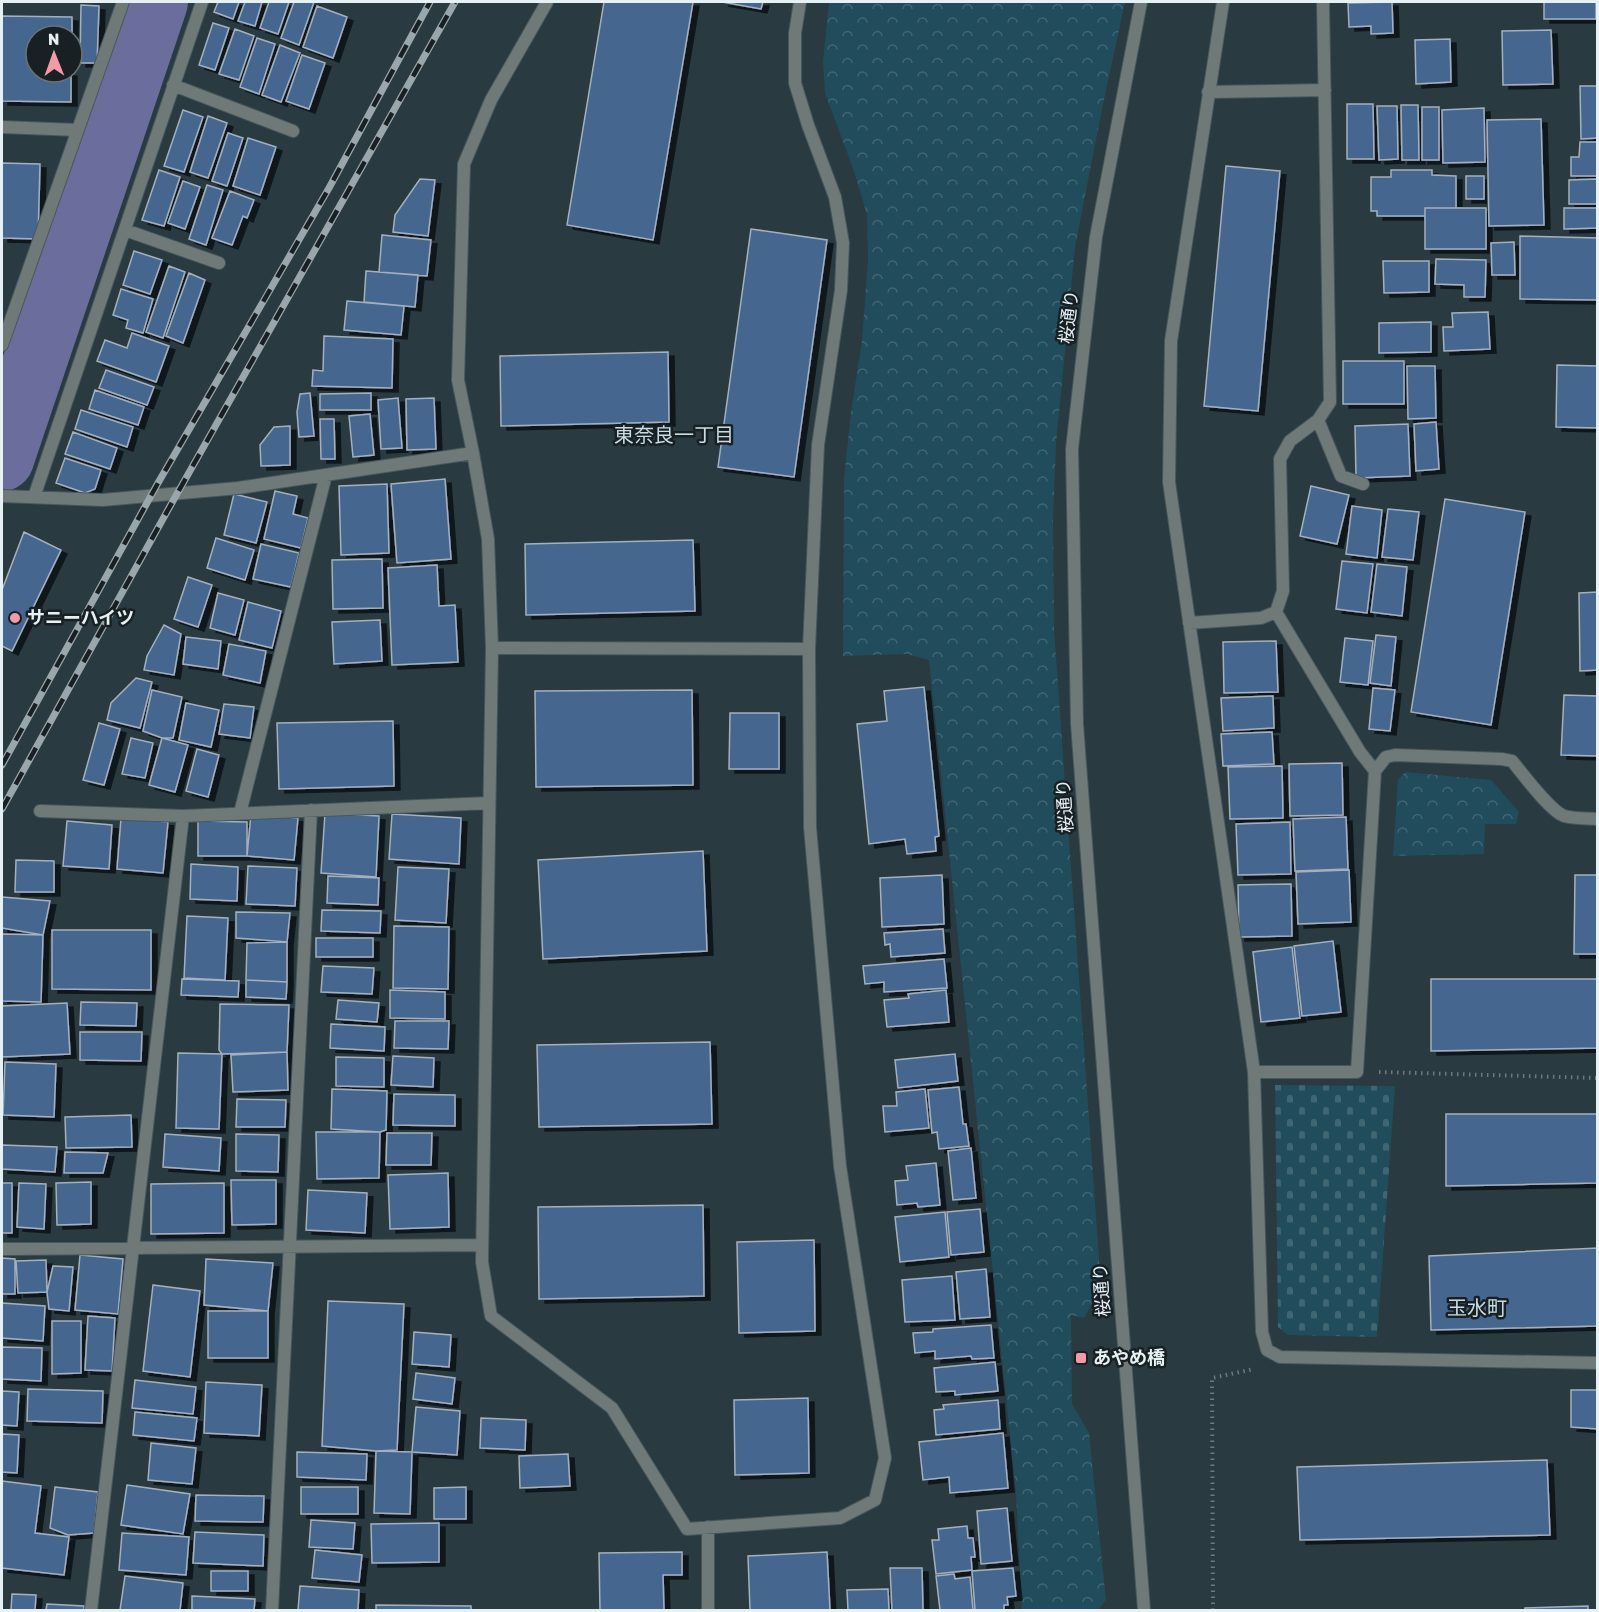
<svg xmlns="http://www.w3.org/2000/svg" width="1599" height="1612" font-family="Rubik,'Noto Sans JP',sans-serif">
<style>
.cemetery{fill:url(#cemetery-stones)}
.park{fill:url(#park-crowns)}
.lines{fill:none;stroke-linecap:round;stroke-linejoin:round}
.river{stroke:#6b6d9d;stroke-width:64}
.building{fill:#45668e;stroke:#a4b0bf;stroke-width:1.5;filter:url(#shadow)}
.minor-casing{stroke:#47575e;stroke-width:14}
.tertiary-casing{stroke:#47575e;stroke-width:14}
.path{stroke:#6b7a80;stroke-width:4;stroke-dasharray:1.5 4.5;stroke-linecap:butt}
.minor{stroke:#6f7978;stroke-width:12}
.tertiary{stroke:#6f7978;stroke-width:12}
.rail-casing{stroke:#99a6ab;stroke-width:7}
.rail{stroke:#182023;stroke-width:4.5;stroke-dasharray:14;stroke-linecap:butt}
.poi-dot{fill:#f39aa9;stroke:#182023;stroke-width:2}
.labels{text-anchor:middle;stroke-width:5;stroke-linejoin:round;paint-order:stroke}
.street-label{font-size:18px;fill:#e6f1f5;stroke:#182023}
.poi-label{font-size:18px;font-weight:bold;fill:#e6f1f5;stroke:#182023;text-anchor:start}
.neighbourhood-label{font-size:20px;fill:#c7dce4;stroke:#182023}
</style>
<defs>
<pattern id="cemetery-stones" width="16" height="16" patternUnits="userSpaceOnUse" patternTransform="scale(1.5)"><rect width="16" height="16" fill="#204c5c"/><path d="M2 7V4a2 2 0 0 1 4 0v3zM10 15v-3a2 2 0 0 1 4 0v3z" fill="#406674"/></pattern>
<pattern id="park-crowns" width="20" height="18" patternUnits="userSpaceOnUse" patternTransform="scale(1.5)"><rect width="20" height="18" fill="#204c5c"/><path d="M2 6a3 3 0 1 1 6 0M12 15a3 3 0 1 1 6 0" fill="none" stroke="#406674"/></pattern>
<filter id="shadow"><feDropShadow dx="6" dy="4" stdDeviation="0" flood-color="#0009"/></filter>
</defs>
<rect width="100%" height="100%" fill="#293a41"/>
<path class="cemetery" d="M1275,1085L1395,1086L1377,1337L1288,1335L1278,1327Z"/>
<path class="park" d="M829,2H1125L1102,109L1075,247L1056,444L1053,520L1054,629L1101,1287L1084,1318L1071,1315L1072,1404L1089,1433L1106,1600L1098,1610H1022L1016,1493L929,660L907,654L843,656L844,477L851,413L862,340L868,260L867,215L854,171L825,93L823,62Z
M1405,772L1491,780L1519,812L1516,824H1485L1484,854L1393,856L1398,780Z"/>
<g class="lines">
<path class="river" d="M2,459L156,2"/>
</g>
<path class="building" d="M218,2H239L233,19L214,12Z
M245,2H262L255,26L238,21Z
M269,2H289L278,34L260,28Z
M294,2H314L299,45L281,38Z
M604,2H693L653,240L567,225Z
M722,2H763L761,9Z
M1392,2L1393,33L1371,34V26L1349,27L1348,3Z
M1544,2H1596V19H1544Z
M81,5L99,6L97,63H80Z
M317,6L347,17L333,58L303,47Z
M2,16L72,17V36H36V72H71V102L2,101Z
M213,23L229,28L215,70L199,65Z
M235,29L254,36L239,80L219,74Z
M1551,30L1553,84L1503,85L1502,31Z
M257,38L275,44L259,94L240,87Z
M1450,39L1451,82L1416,84L1415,40Z
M280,45L300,53L281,102L262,95Z
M302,55L325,63L309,109L286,101Z
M1580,86H1598V138L1581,139Z
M1347,104H1373L1374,159H1347Z
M1401,105H1418L1419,160H1402Z
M1377,106H1397L1398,159L1379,160Z
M1422,107H1439V160H1422Z
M1484,108L1485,162L1443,163L1442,110Z
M183,110L203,117L184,172L164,166Z
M208,116L227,123L208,178L190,172Z
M1541,119L1544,225L1489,226L1487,120Z
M228,133L243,138L227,186L212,181Z
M248,138L276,147L260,195L233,186Z
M1580,142H1598V176H1571V157H1579Z
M2,163L40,164L38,239L2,238Z
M1226,166L1280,171L1258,411L1204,406Z
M159,170L180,177L164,226L142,220Z
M1391,170H1432V175L1456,176V208H1425V216H1377V211H1371V177H1391Z
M1466,176H1484V199H1466Z
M420,179L435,180L428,236L393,232L395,215Z
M1598,179V204H1569V180Z
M183,181L200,187L185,229L168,223Z
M207,185L223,190L206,245L189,239Z
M230,191L254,200L247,218L243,216L232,245L212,238Z
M1425,208H1486V249H1425Z
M1564,208H1598V228L1564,229Z
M751,229L827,240L794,477L718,467Z
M382,235L431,240L427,276L379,272Z
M1520,236L1598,238L1597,300L1520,299Z
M1514,242L1515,275H1492L1491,243Z
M134,251L162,260L150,294L123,285Z
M1436,259L1486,260L1485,297H1464V285L1435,284Z
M1383,261H1429V292L1384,293Z
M169,266L185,272L163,338L146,332Z
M366,271L418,275L415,307L364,302Z
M189,273L205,280L183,343L166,336Z
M121,289L153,299L143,333L126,328L128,320L113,315Z
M347,301L404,306L401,335L344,330Z
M1488,312L1490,349L1444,351L1443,327H1453L1452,313Z
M1431,322V352L1379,353V323Z
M132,333L169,346L156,382L97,361L105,340L127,348Z
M324,336L393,339L392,388L312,386L313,370L323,371Z
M668,352L669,422L501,426L500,356Z
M1343,361H1404V404H1343Z
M1557,365L1598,366V428L1556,427Z
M1407,366H1435L1436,418L1408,419Z
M106,370L154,387L147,405L99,388Z
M95,390L144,407L138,425L89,409Z
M310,393L314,436L299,437L297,412L300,394Z
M371,393V410H320V394Z
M398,398L402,448L381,449L378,400Z
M434,398L436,449L407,450L406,399Z
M81,410L133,427L127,447L75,429Z
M370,414L374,455L353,457L349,416Z
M320,419H334L335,459H321Z
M1436,422L1439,469L1416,471L1414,424Z
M1408,424L1410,476L1356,478L1355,426Z
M290,426V465L261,466L260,445L274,427Z
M73,432L117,448L110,469L65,454Z
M65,458L101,470L95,489L85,493L56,483Z
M445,479L451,559L397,563L391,484Z
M387,484L389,553L341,555L339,486Z
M1311,486L1349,495L1337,544L1300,536Z
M275,491L297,496L293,514L308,518L301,548L264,539Z
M234,494L267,502L256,543L224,535Z
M1445,499L1525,512L1491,725L1411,712Z
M1352,506L1382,510L1377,558L1346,554Z
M1388,509L1419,512L1413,560L1382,557Z
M24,532L61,550L12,651L2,646V590Z
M216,538L254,550L245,580L207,568Z
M693,540L695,611L526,615L525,544Z
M261,544L299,553L291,587L253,579Z
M382,559L383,608L333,609L332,560Z
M1342,561L1373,564L1367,613L1336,609Z
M1377,564L1407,567L1402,616L1371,612Z
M437,565L439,606L455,605L458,662L392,665L388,568Z
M188,577L212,585L198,627L174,619Z
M1598,592V670L1580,671L1579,593Z
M218,593L244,600L235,635L210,628Z
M248,602L281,611L272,648L239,640Z
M380,620L382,661L334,664L332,622Z
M164,625L181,634L174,675L144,670L147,656Z
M1376,635L1396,637L1391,686L1370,683Z
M186,637L221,641L218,669L183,664Z
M1345,638L1373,641L1368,685L1340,682Z
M1276,641L1278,692L1224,693L1223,642Z
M229,644L266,651L260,683L223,675Z
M136,678L152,682L140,728L107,720L111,703Z
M924,687L939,836L935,837L936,851L907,854L905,839L869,844L857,724L887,721L884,691Z
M1373,688L1395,690L1390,731L1369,729Z
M152,690L182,697L173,738H162L143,731Z
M692,690L693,785L536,787L535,691Z
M1564,695L1598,696V756L1561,755Z
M1273,696L1274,728L1223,731L1221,698Z
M186,703L219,710L211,747L179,740Z
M224,704L254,707L250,738L219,734Z
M730,713H779V769H729Z
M393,721L394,786L279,789L277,723Z
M99,723L120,729L104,785L83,780Z
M1272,732L1274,764L1223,766L1221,734Z
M131,738L153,743L145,778L122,774Z
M162,738L188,745L175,792L149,785Z
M197,749L219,755L208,797L186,791Z
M1342,763L1343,815L1290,816L1289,764Z
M1282,766L1283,818L1230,819L1228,767Z
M325,813L379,816L376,877L321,873Z
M251,814L298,818L294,860L247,856Z
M392,814L461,818L459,864L389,859Z
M1346,817L1348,869L1295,871L1293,819Z
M121,818L168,822L163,873L117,869Z
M67,821L112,825L109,869L63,866Z
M198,821L247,822V856H198Z
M1290,822L1291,874L1238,875L1236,824Z
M703,851L707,951L543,959L538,860Z
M16,860L54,861V892H15Z
M191,864L238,867L237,901L190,899Z
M248,866L297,868L295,906L246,904Z
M398,867L449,869L446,923L395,920Z
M1349,870L1351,922L1298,924L1296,872Z
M942,875L944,924L882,927L880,878Z
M1575,875H1598V954H1574Z
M328,876L379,878L378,905L327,903Z
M1291,884L1292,936L1239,937L1238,885Z
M2,897L50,901L43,935L2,928Z
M322,910L381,911L380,933L321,931Z
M236,912L290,913L287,942L236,938Z
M187,916L228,918L225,980L184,978Z
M394,926L449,927L448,989L393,988Z
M943,929L945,953L891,957L890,944L885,945L884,933Z
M52,930H151V990L52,989Z
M2,934L43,935L41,1002L2,1001Z
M316,938H373V957H316Z
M1333,941L1341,1012L1302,1016L1294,946Z
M287,942V982L246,980L247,943Z
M1292,947L1300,1018L1261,1022L1253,952Z
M944,959L947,988L884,992V982L865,984L863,966Z
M323,966L374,968L372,994L321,992Z
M182,979L239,981L238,997L181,995Z
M1431,979H1598V1048L1431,1051Z
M246,980L287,982L286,999L246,997Z
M390,990L445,992V1019L390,1018Z
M946,990L949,1022L887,1027L884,1000L909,998L908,994Z
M338,1000L379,1003L377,1022L336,1019Z
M81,1002L137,1003L136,1026L80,1025Z
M67,1003L70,1054L2,1057V1006Z
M220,1004L289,1005L287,1052L222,1054L219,1050Z
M395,1021H449L448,1049L394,1048Z
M331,1024L385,1027L384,1051L330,1048Z
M80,1032H142L141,1061L80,1060Z
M710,1042L712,1124L539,1127L537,1045Z
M287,1052L288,1090L233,1092L231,1055Z
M178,1053L222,1054L219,1129L176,1128Z
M955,1054L958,1081L898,1088L895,1060Z
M393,1056L434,1058L433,1087L391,1085Z
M336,1057L384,1058V1087L336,1086Z
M5,1062L56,1064L54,1117L3,1115Z
M959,1087L963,1124H966L969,1146L939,1149L937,1132L932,1133L928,1090Z
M332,1089L387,1091L386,1130L380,1132L331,1129Z
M925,1089L929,1128L885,1132L883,1106H897L896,1092Z
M394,1094L455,1095V1126L393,1125Z
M237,1099L286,1100L285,1127H236Z
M1446,1114H1598V1183L1446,1186Z
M131,1115L132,1147L66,1148L65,1117Z
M316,1132H380L379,1178L317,1179Z
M387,1133H432L431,1165H386Z
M165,1134L221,1138L219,1171L163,1167Z
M236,1134L279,1135L278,1172L236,1171Z
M2,1145L57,1147L55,1172L2,1169Z
M971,1148L976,1198L953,1200L948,1151Z
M65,1152L108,1153L103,1173H64Z
M936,1163L940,1205L918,1207L917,1203L897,1205L895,1181L908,1180L906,1166Z
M448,1173L449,1227L390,1229L388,1175Z
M231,1180H276V1224L232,1225Z
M91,1182V1224L57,1225L56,1183Z
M2,1183H12V1233H2Z
M19,1183L46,1184L44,1229L17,1227Z
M224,1183V1233L151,1234V1184Z
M308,1190L367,1193L365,1233L306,1230Z
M703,1205L704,1296L539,1299L538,1207Z
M980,1209L984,1252L951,1255L947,1212Z
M945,1212L949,1257L900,1262L895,1217Z
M814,1240L815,1331L739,1333L737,1242Z
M1598,1248V1326L1431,1330L1429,1256Z
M80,1255L123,1259L118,1314L75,1310Z
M2,1258L15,1259V1294H2Z
M206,1259L273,1263L268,1311L204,1305Z
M46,1260L47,1292L18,1293L16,1261Z
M53,1266L73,1267L69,1311L49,1309L47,1292Z
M986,1269L990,1317L960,1319L956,1272Z
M952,1276L955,1320L905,1322L902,1280Z
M153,1285L200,1291L190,1377L143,1371Z
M328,1301L404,1304L397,1450L376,1451L322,1446Z
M2,1303L45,1306L43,1341L2,1338Z
M208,1311H268V1358H208Z
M88,1316L115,1318L112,1371L85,1370Z
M52,1321H81V1373L52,1374Z
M991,1325L994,1358L972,1359L971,1356L935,1359V1351L915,1353L913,1333L933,1332V1329Z
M414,1332L451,1335L449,1367L412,1364Z
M2,1347L42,1348L41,1381L2,1379Z
M995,1362L998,1391L955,1395V1391L936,1392L934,1368Z
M416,1373L455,1378L452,1404L413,1399Z
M135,1380L196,1387L193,1414L132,1408Z
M206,1382L262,1385L259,1436L204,1433Z
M28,1389L103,1391L102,1423L27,1421Z
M1571,1390H1598V1429L1571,1427Z
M2,1391L19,1392L17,1426L2,1425Z
M808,1398L809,1473L735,1475L734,1400Z
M998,1400L1000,1429L936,1435L934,1410L944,1409L943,1405Z
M416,1407L460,1411L457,1455L412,1452Z
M135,1412L197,1418L194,1441L133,1435Z
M481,1418L526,1420L525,1450L480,1448Z
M1003,1433L1008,1488L950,1493L949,1477L923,1480L919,1442Z
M2,1434L19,1435L17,1473L2,1472Z
M151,1443L196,1448L192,1484L148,1480Z
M376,1451L412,1452L410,1514L374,1513Z
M297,1452L367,1454L366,1480L297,1477Z
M568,1454L570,1486L520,1488L519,1456Z
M1547,1460L1550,1535L1300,1540L1297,1467Z
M2,1481L41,1486L35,1533L69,1537L64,1575L2,1568Z
M127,1485L190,1494L183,1534L121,1525Z
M55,1487L98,1492L94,1533L68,1535L50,1528Z
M301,1487H358V1514H301Z
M466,1487V1519H434V1488Z
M196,1495L264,1496L263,1522L195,1521Z
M1007,1508L1012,1561L981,1564L977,1511Z
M311,1520L355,1523L353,1549L309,1547Z
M439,1523V1562L372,1563L371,1524Z
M967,1526L968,1538H973L975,1557H971L972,1570L936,1574L932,1540H939L938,1529Z
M195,1532L264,1535L263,1566L193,1563Z
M122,1533L189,1537L186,1575L119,1570Z
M315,1550L362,1555L359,1582L312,1578Z
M682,1552V1575H663L664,1610H600L599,1553Z
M827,1552L830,1610H750L748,1556Z
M890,1568H922L923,1610H892Z
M1013,1568L1016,1596L1007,1597L1008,1605H1004V1610H975L972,1571Z
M211,1571H248V1591H211Z
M954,1574L955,1579L970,1577L973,1610H940L936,1576Z
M125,1576L183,1583L180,1610H120Z
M300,1586L359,1590L358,1610H298Z
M888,1589L889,1610H848L847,1590Z
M12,1594L36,1595L35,1610H11Z
M192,1596L255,1599L254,1610H192Z
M47,1604L84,1606V1610H46Z
M376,1605L471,1606V1610H376Z
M1588,1606V1610H1525V1608Z"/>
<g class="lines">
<g class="minor-casing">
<path id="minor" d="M547,2L491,100L464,164L458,380L473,453L488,539L492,648L482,1262L491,1316L612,1408L687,1529L840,1518L875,1500L885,1458L840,1166L810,827L809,649L818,445L841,290L843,243L835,197L808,125L795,83V33L800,2
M1223,2L1171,341L1169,482L1254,1072L1262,1332L1267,1350L1280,1357L1598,1363
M173,85L293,131
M1208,92L1325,90
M2,127L77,130
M125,230L219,263
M2,345L123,2
M1318,420L1341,476L1363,484
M2,496L103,500L238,488L473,453
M34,497L202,2
M1189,623L1261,618L1276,612L1283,591L1280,459L1290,441L1318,420L1330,402L1323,2
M492,648L809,649
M1375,771L1386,757L1395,755L1502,759L1512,761C1523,774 1549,810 1564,816C1575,819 1587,818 1598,819
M40,811L183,816L489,803
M240,813L326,475
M1254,1072H1357L1375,771L1360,752L1276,612
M2,1249L482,1245
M708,1527V1610
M91,1610L183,816
M272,1610L311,810"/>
</g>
<g class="tertiary-casing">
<path id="tertiary" d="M1141,2L1096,237L1072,449L1077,724L1144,1610"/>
</g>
<path class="path" d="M1379,1072L1598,1078
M1213,1610L1212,1378L1254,1369"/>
<use href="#minor" class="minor"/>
<use href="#tertiary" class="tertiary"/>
<g class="rail-casing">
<path id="rail" d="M2,765L158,483L329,188L430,2
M2,809L169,508L455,2"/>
</g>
<use href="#rail" class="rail"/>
</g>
<g class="poi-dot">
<circle cx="15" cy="618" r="6"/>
<rect x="1075" y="1352" width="12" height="12" rx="3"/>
</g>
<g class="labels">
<g class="street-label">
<text transform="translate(1069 317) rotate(-83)" y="6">桜通り</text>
<text transform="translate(1065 806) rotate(-94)" y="6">桜通り</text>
<text transform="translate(1102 1290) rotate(-94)" y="6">桜通り</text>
</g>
<g class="poi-label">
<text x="27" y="624">サニーハイツ</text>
<text x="1093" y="1364">あやめ橋</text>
</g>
<g class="neighbourhood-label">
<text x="674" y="442">東奈良一丁目</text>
<text x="1477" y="1315">玉水町</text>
</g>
</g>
<rect width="1599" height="1612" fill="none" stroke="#e6f1f5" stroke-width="6"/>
<g transform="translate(54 54) rotate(359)"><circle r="28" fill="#182023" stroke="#6a7477" stroke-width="1.5"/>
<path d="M0-4.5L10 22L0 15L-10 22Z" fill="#f39aa9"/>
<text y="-9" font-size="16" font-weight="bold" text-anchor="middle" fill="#e6f1f5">N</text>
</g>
</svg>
